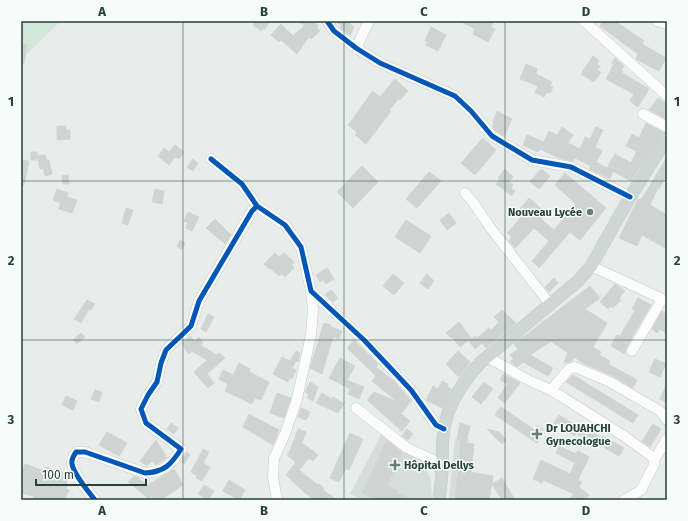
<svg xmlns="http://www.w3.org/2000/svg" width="688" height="521" font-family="'Fira Sans',sans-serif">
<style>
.built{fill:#d6dedb}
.green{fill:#d1e6d8}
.building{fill:#cfd4d2;stroke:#d1d6d4}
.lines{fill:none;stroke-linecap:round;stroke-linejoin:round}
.minor-casing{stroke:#c5cac8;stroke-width:11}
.major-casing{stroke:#c3ccc9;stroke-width:13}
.minor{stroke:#fcfcfc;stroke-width:10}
.major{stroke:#cfd7d5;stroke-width:12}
.cycleway-casing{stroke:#f7fbf9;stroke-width:8}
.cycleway{stroke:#0057b8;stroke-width:5}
.grid{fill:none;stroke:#24423a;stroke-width:1;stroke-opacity:0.55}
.poi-dot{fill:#697e78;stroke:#f7fbf9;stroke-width:1.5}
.labels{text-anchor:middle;stroke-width:3;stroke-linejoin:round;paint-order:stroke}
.poi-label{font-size:11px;font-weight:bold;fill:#24423a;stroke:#f7fbf9;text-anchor:start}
.neatline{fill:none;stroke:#24423a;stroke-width:1.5}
.grid-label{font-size:13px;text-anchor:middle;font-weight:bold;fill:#24423a}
</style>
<rect width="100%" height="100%" fill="#e8edeb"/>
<path class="built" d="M537,424L545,430L537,443L529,438Z
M382,433L417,450L431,480L432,500H364L350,494Z
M455,438L469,439L464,499L449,498Z"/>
<path class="green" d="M21,21H61L21,59Z"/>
<path class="building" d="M255,21H270L265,29L263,28L261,31L253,25Z
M297,21H314L318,26L316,27L320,31L311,39L309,37L297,54L281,40L279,42L271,35L281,24L293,36L305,25Z
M335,21H352L350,24L354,27L350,35L340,28L341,25Z
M460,21H494L491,27L495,29L488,42L473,34L475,29Z
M603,21H615L644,41L642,44L666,58L659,71L636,59L638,54L600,26Z
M431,27L446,35L438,51L426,45L428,42L425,41Z
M21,44L27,45L24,63H21Z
M593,56L599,60L597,64L600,66L597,70L601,72L594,82L581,74Z
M615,58L624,66L621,70L623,71L622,73L649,89L638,107L630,101L634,94L606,79L614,64L612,63Z
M526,64L537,69L536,74L552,82L550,86L553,87L550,93L547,92L544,97L535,92L538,86L520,79Z
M395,79L408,91L400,100L399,98L389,110L391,111L366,144L355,135L357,132L348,125L373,91L380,97Z
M658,98L667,104V120L649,110Z
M497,111L512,119L504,136L496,131L493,127L494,122H493Z
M646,123L663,132L631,181L613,171L610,179L589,169L591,166L575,158L573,161L559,158L540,149L538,152L523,145L527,135L544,142L549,131L557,135L562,127L573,135L568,143L580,149L585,137L590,139L596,127L603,130L595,147L602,151L596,162L607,168L615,154L631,163L637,151L626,146L632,134L639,138Z
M57,126H66V130H70V139L57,140Z
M482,139H484L496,150L475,175L461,163Z
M175,145L184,152L179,159L175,157L169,165L158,156L164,148L169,152Z
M31,152H37V160H31Z
M45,155L47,161L49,160L52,174L45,176L43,168L40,169L37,156Z
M667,157V175L659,189L658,188L650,205L667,215V249L642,235L637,246L619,238L638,199L641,200Z
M193,159L198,163L193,171L187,167Z
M21,160L29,161L24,185H21Z
M362,166L378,182L353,208L337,192Z
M505,169L513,177L509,182L513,185L511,188L515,191L512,196L496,184L500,180L498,178Z
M540,170H543L550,176L539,189L530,182Z
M429,172L441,181L417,208L406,199Z
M565,173L606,208L580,240L570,232L539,268L532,261L549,241L534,228L515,248L509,241L512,237L507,233L524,214L519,210L529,198L546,213L541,219L554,230L576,204L555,185Z
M68,175L69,184H63L62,176Z
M57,189L68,193L67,197L77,200L72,213L59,209L61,203L53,200Z
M155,189L164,191L162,204L152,202Z
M126,208L133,210L128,225L122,223Z
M188,212L199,217L192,231L186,228L188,223L184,221Z
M449,213L456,223L447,230L440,220Z
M215,219L231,235L225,244L206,228Z
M406,220L431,236L420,253L395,237Z
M180,240L185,243L182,249L177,247Z
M275,253L279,257L284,253L294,262L292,265L294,268L285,277L282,274L279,276L270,268L269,269L264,264Z
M327,268L334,279L326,284L323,280L320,282L316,275Z
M393,274L404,283L394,295L383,286Z
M427,274L434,281L428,289L420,283Z
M554,278L558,283L549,292L545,287Z
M615,284L625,291L619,298L621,300L613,308L611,306L608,309L600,302Z
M590,286L600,298L585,309L607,323L593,347L601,352L599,355L610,361L608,364L637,380L633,388L613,376L583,363L574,357L572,361L566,363L564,362L568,353L551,341L530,355L553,368L548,376L523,362L517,367L510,361L514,359L510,355L518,349L514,344Z
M331,290L338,298L333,302L325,295Z
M638,298L651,305L626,348L625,354L611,346L617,335L620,336L635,310L632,309Z
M87,300L95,304L91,310L89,309L81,323L74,319Z
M502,310L516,323L486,348L482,343L475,349L469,341L475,336L477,338L489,328L491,330L499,322L494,317Z
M662,311L667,315V334L660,329L657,333L652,329Z
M208,314L214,317L206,332L201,329Z
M459,322L471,338L460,347L452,337L451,338L446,333Z
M324,323L331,325V327L342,331L339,339L333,337L322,374L310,368Z
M81,333L85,337L77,344L73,340Z
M190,336L195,342L199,337L203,343L200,345L217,355L219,353L225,358L207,374L214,383L208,388L194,372L207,360L192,351L189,354L182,344Z
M354,340L378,364L376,367L394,381L411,401L401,414L410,421L402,431L367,400L374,392L398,402L372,381L376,376L347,348Z
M296,351L300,353L298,362L296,361L292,368L296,370L292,379L290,378L288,382L273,374L282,357L290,361Z
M458,351L470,362L459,377L446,364Z
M340,358L355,366L347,380L364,387L359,399L348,394L350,389L329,378Z
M655,359L666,364L660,377L649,372Z
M239,363L250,369L249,372L269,382L261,400L255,398L252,404L225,391L228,384L219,379L223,370L233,375Z
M503,374L520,383L505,403L498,398L508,384L500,380Z
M573,375L638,415L633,423L566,382Z
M442,381L448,384L447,387L451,389L442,408L426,400L433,386L438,389Z
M310,382L318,387L313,401L307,398L309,394L305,392Z
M484,382L493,389L481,404L472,397Z
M667,384V403L660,399Z
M95,390L102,392L99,402L91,399Z
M277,393L291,398L284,418L270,413Z
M322,393L332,399L333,397L343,403V405L338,413L316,403Z
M66,396L77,401L73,410L62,405Z
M501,407L542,435L537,443L495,415Z
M301,408L310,412L306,420L298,417Z
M249,414L279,430L273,445L243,427Z
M559,415L580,428L581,426L602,438L603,436L624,448L619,456L598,444L597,446L576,433L575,436L554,423Z
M171,423L178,428L174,434L167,429Z
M460,423L470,426L466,443L474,444L471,472L493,476L489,500H455L461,440L457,439Z
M653,424L661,429L650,447L642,441Z
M298,429L306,432L302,443L318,455L313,461L309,458L299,470L318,485L319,484L324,488L323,490L337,500H315L304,492L286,475L296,462L287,455L292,448L291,447L296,437H295Z
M407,429L413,434L408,440L402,436Z
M487,429L499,432L506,440L502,444Z
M107,432L127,443L119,456L99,445Z
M350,433L363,439L349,470L346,468L339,482L330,478Z
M156,440L167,458L156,465L152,461L147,466L140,461Z
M386,442L394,446L402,453L387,486L398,491L397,493L413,500H378L362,493Z
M559,446L576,454L578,451L589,457L578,480L582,482L579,487L589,495L585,500H569L574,494L543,480L542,483L533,479L541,460L570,474L575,463L556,453Z
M203,449L209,452L203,463L210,467L202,481L196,478L197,476L191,472Z
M187,452L190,455L184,464L181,461Z
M25,464L44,471L46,467L56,471L68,473L66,489L69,490L64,500H32L34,496L21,493V474Z
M174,469L183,485L161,500H156L151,496L149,499L128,482L134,476L138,478L146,484L143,488Z
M502,478L515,500H502L492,484Z
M229,480L245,490L239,500L223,491Z
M204,485L214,491L208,500L198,494Z"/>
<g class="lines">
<g class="minor-casing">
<path id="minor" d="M327,21L334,31L356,48L380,63L455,96L471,111L492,136L532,160L571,167L630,197
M584,21L667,96
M657,21L667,24
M356,48L369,21
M643,114L667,127
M211,159L242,184L257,206L285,225L301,247L311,291L364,340L411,390L436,425L444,429
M465,193L472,201L489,226L550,304
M591,266L667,301
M632,351L662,299
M487,357L530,381L551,390L624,436L654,458V465L641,490L624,500
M551,390L569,369L575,367L610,382L660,411L667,420
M356,408L407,448L442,464
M654,460L667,439
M95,500C88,491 74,475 72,464C71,460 74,455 76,452H85L145,473C164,472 171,465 181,449L146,423L141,409L148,395L157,382L161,363L166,350L191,326L199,301L252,211L257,206
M277,500L273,477L274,458L285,434L297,399L311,335L313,309L311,291"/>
</g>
<g class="major-casing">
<path id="major" d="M439,500C440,490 442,479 442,469C443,453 441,435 446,420C452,397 465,379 481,362L578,281L591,266L630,197L667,138"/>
</g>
<use href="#minor" class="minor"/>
<use href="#major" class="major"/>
<g class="cycleway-casing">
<path id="cycleway" d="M327,21L334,31L356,48L380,63L455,96L471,111L492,136L532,160L571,167L630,197
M211,159L242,184L257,206L285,225L301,247L311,291L364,340L411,390L436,425L444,429
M95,500C88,491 74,475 72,464C71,460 74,455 76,452H85L145,473C164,472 171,465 181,449L146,423L141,409L148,395L157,382L161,363L166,350L191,326L199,301L252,211L257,206"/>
</g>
<use href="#cycleway" class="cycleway"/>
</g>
<path class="grid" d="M183,21V500M344,21V500M505,21V500M21,181H667M21,340H667"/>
<g class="poi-dot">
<circle cx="590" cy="212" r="4"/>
<path d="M535 428h4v4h4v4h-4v4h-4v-4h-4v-4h4z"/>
<path d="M393 459h4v4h4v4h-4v4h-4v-4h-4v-4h4z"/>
</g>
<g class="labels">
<g class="poi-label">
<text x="582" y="216" text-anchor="end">Nouveau Lycée</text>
<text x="546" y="432">Dr LOUAHCHI<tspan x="546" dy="13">Gynecologue</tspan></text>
<text x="404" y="469">Hôpital Dellys</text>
</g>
</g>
<rect width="688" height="521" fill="none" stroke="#f7fbf9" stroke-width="44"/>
<path d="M36 479v6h110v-6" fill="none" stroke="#24423a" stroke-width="2"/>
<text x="42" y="479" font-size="12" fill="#24423a" stroke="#f7fbf9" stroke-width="3" paint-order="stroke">100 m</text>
<rect x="22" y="22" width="644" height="477" class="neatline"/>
<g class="grid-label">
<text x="102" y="16">A</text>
<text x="264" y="16">B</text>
<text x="424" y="16">C</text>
<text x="586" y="16">D</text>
<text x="11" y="106">1</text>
<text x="677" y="106">1</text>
<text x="11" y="265">2</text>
<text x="677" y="265">2</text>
<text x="11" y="424">3</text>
<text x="677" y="424">3</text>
<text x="102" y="515">A</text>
<text x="264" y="515">B</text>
<text x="424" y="515">C</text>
<text x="586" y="515">D</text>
</g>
</svg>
